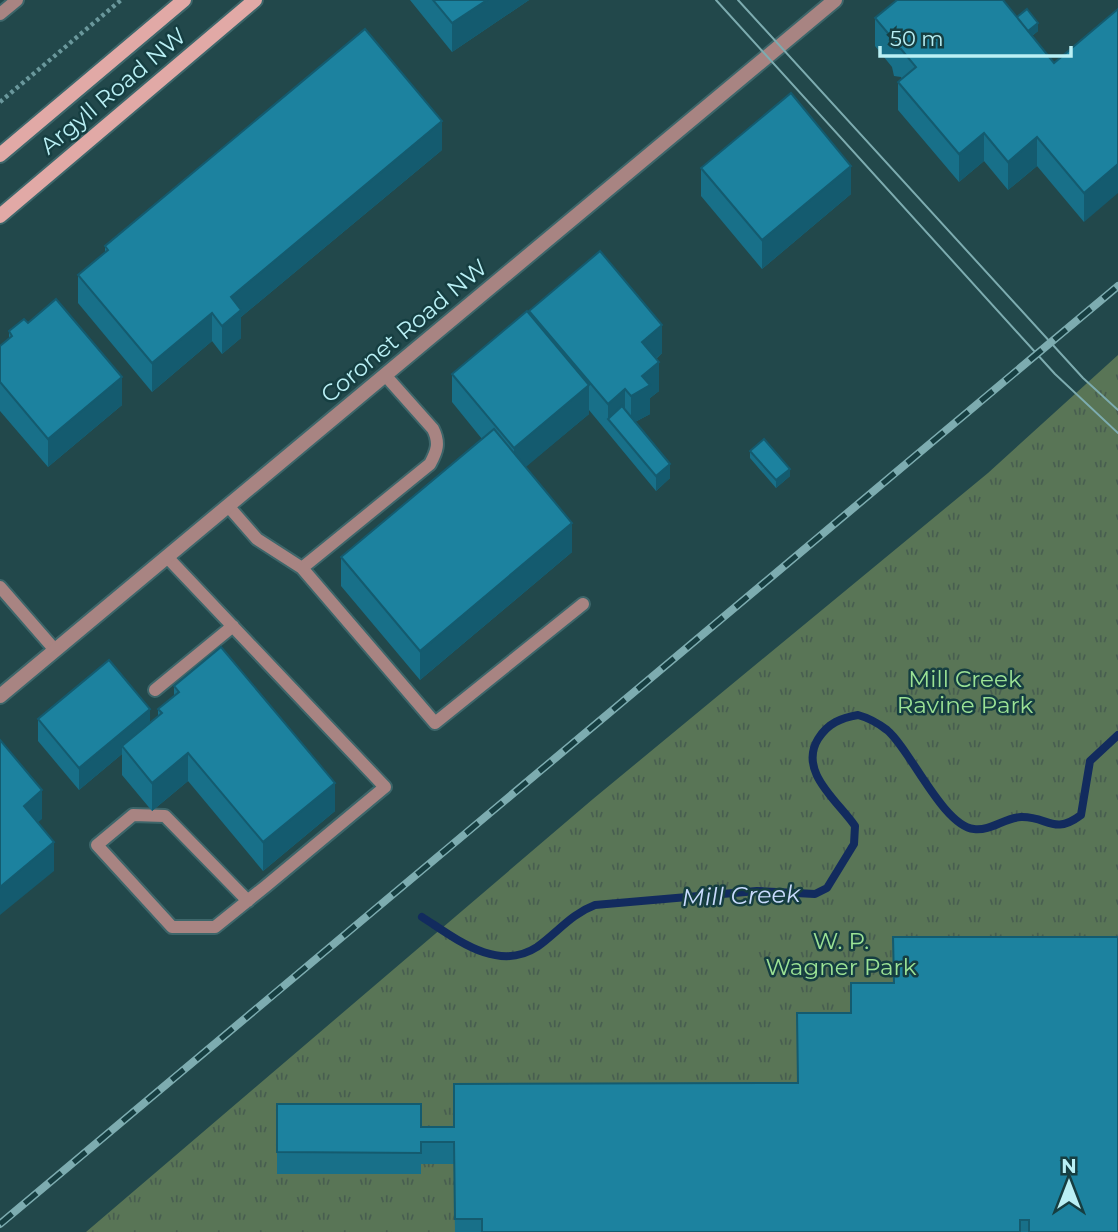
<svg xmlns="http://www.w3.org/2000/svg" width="1118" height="1232" font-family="Montserrat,sans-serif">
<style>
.grass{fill:url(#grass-tufts)}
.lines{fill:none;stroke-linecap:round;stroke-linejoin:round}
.stream{stroke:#122b5e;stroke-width:8}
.lane-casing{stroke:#3d666a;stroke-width:16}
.street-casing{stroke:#3d666a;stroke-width:18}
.secondary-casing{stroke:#3d666a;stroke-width:18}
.path{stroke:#6a989c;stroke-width:4.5;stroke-dasharray:3.5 3.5;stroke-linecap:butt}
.lane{stroke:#a88482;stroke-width:12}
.street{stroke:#a88482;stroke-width:14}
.secondary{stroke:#e1a9a6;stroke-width:14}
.tram{stroke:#7dacb0;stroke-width:2}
.rail-casing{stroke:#7dacb0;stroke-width:8}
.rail{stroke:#163e41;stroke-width:5;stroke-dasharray:16;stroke-linecap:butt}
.wall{fill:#187089}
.shaded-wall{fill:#145b6f}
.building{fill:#1c829f;stroke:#145b6f;stroke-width:2}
.labels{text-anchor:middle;stroke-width:5;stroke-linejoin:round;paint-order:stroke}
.street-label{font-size:23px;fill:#baf0f5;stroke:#163e41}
.park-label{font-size:23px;fill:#9be295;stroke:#163e41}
.water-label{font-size:24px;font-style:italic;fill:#c9dcfe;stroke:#163e41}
</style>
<defs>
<pattern id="grass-tufts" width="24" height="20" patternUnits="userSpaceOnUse" patternTransform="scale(1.75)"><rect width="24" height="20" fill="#597556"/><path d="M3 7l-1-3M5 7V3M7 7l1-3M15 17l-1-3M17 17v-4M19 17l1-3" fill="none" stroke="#485e50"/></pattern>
</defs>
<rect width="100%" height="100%" fill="#22484b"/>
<path class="grass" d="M1118,355V1232H86L593,799L988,473Z"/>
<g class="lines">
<path class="stream" d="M422,917C455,938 497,973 537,947C558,932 571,914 595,905L757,891L815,894L827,888L854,844L855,826C838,801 798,772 818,739C828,723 841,718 858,715C869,718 878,723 887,730C910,749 943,826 974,829C991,831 1004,818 1021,817C1048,816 1053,836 1081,815L1090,761L1118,735"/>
<g class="lane-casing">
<path id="lane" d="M0,14L17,0
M229,507L257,539L302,568L435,723L583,604
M168,558L385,787L266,886L215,927H172L97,845L133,815L165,816L248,901
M302,568L430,464C437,451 440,443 433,429L385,375
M0,587L55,650
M155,690L233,626"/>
</g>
<g class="street-casing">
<path id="street" d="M0,696C279,465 558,234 835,0"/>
</g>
<g class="secondary-casing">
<path id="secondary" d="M0,155L184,0
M0,216L255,0"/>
</g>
<path class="path" d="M0,102L121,0"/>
<use href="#lane" class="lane"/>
<use href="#street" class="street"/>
<use href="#secondary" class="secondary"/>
<path class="tram" d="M716,0L1055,374L1118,433
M738,0L1083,378L1118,410"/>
<g class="rail-casing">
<path id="rail" d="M0,1224L1118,286"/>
</g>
<use href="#rail" class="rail"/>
</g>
<path class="wall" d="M410,0H529L452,52Z
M1118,9L1084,222L1037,166L1008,190L984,161L959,182L898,110V82L902,79L901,77L894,76L892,67L875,46V18L1017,17L1038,31L1032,36L1054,63Z
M442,150L241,317V338L222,354L212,341L152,392L78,303V275L105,252V246Z
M701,168L851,194L762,269L701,196Z
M529,311L662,353L656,359L659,391L650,398V414L635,422L670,478L656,491L589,410V414L525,467L572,552L420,680L341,586V557L482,439L452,402V374L529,313Z
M28,323L122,405L48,467L0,411V346L9,339V331Z
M750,451L790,476L776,488L750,458Z
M174,686L335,811L263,871L188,781L152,811L122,775V754L79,790L38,741V719L150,723L158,716V709L174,696Z
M277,1104L421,1127L1118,1232H455L454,1164H421V1174H277Z"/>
<path class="shaded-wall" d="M487,0H529L452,52V23Z
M1038,23V31L1019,46V38Z
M442,121V150L241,317V338L222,354V326L231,297Z
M984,133V161L959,182V154Z
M1037,137V166L1008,190V162Z
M1118,164V193L1084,222V193Z
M851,166V194L762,269V240Z
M212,313V341L152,392V363Z
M662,325V353L642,370V342Z
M659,362V391L650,398V414L631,424V396L642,376Z
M122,377V405L48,467V439Z
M589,385V414L514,477V448Z
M625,389V418L608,419V404Z
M670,464V478L656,491V476Z
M790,469V476L776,488V480Z
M572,523V552L420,680V651Z
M150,709V731L122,746V754L79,790V768Z
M188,753V781L152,811V783Z
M335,783V811L263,871V842Z
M42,790V819L24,834V806Z
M54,842V871L0,915V887Z"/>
<path class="building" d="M433,0H487L452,23Z
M897,0H1003L1054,63L1118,9V164L1084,193L1037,137L1008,162L984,133L959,154L898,82L916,67L901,49L894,48L892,38L875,18Z
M1027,9L1038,23L1028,31L1017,17Z
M365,29L442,121L231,297L241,310L222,326L212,313L152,363L78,275L108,250L105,246Z
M791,93L851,166L762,240L701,168Z
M600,251L662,325L642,342L659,362L642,376L650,385L631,396L625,389L608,404L529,311Z
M56,299L122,377L48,439L0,382V346L12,336L9,331L24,319L28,323Z
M527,311L589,385L514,448L452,374Z
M622,406L670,464L656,476L608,419Z
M494,429L572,523L420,651L341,557Z
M764,439L790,469L776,480L750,451Z
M221,647L335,783L263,842L188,753L152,783L122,746L162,713L158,709L179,692L174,686Z
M109,660L150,709L79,768L38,719Z
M0,740L42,790L24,806L54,842L0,887Z
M893,937H1118V1232H1029V1220H1020V1232H482V1219H455L454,1142H421V1153L277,1152V1104H421V1127H454V1084L798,1083L797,1013H851V983H894Z"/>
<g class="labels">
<g class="street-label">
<text transform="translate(113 91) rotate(-40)" y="8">Argyll Road NW</text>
<text transform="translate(404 331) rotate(-40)" y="8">Coronet Road NW</text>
</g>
<g class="park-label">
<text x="965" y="687">Mill Creek<tspan x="965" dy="26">Ravine Park</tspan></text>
<text x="841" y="949">W. P.<tspan x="841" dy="26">Wagner Park</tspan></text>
</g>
<g class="water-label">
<text transform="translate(741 896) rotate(-2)" y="8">Mill Creek</text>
</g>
</g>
<g transform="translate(1069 1183)" stroke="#163e41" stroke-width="5" paint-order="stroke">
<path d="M0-5L12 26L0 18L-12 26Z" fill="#baf0f5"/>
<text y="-10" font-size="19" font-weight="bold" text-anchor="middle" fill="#baf0f5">N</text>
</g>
<path d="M880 46v10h191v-10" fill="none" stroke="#baf0f5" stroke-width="3.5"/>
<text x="890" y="46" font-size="21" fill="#baf0f5" stroke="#163e41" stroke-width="5" paint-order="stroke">50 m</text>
</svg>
